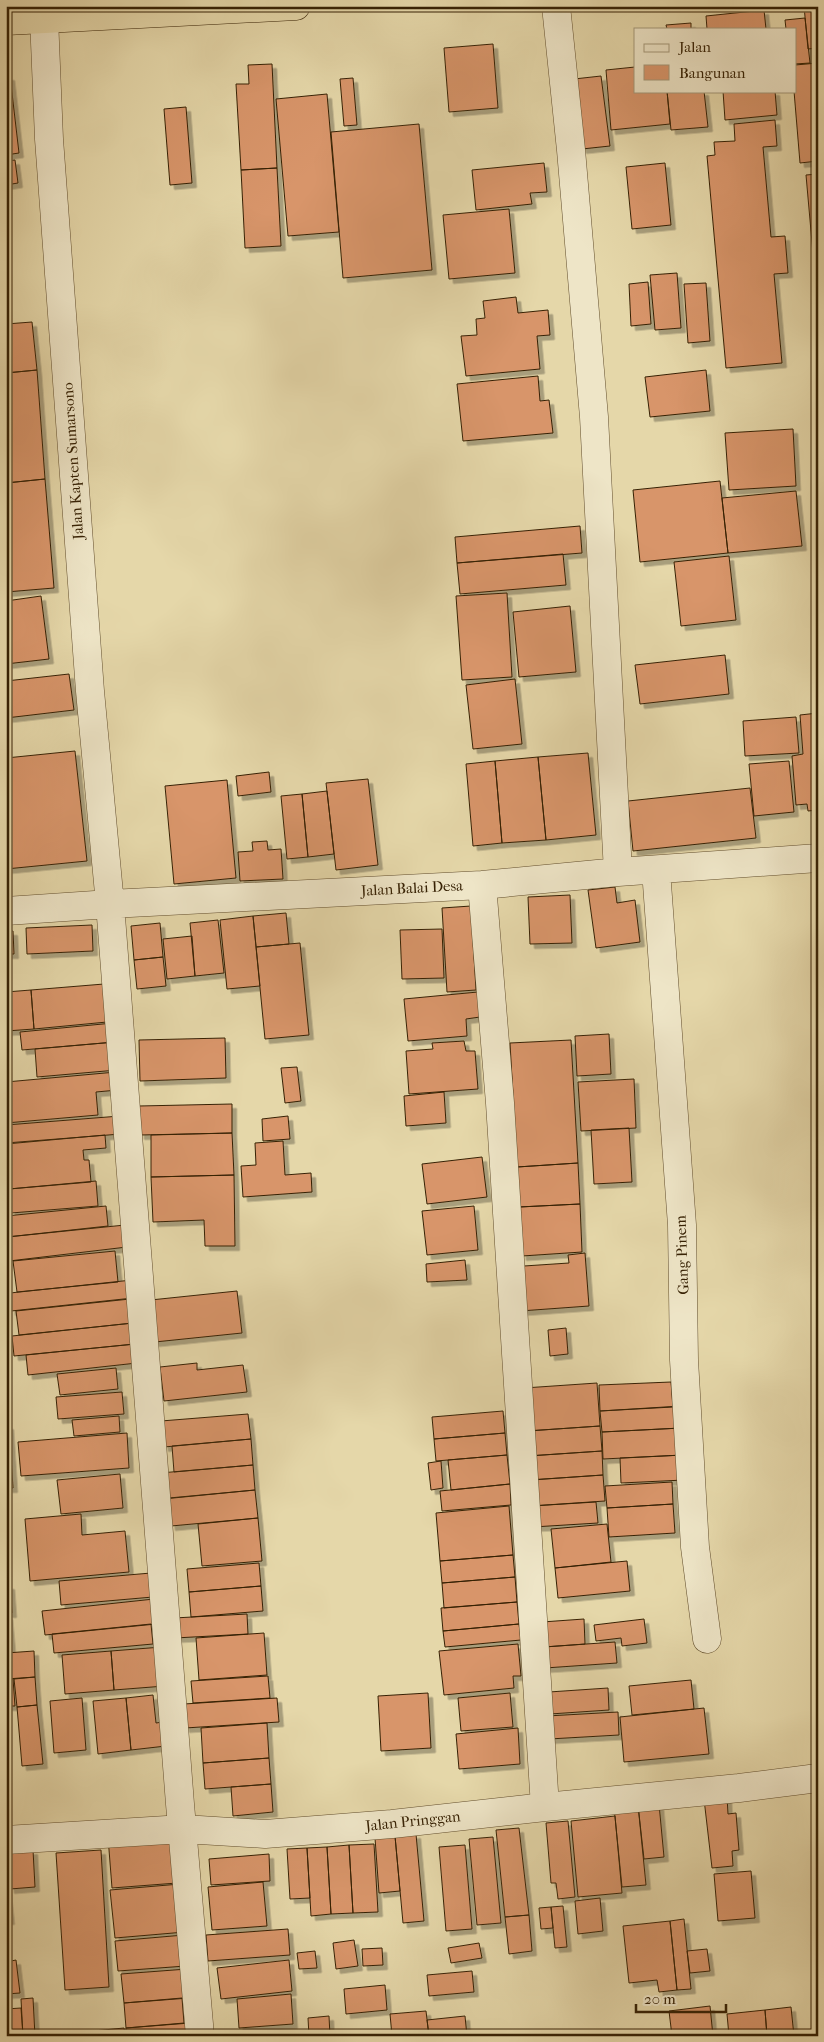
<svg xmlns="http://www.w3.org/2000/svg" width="824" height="2042" font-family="'IM FELL French Canon',serif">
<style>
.building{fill:#d8956a;stroke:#362104;filter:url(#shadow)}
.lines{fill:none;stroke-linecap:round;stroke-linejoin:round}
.minor-casing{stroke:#624e2d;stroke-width:29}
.highway-casing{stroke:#362104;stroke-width:29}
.minor{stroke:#eee5c7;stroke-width:28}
.highway{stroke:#e5d7a9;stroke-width:28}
.labels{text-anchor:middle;stroke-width:5;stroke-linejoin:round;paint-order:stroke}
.street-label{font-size:15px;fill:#362104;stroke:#eee5c7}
</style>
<defs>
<filter id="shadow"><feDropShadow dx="4.5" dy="4.5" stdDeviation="0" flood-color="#0004"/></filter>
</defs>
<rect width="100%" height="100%" fill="#e5d7a9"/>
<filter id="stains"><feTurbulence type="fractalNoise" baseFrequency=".004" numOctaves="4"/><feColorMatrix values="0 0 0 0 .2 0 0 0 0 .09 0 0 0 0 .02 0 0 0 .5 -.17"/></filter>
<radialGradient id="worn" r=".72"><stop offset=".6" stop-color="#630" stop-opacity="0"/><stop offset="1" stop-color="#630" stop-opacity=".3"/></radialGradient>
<path class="building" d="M804,6H818V48L808,49Z
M764,10L766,29H707L706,16Z
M805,18L810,63L795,64V29H786L785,20Z
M691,23V29H667L666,25Z
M493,44L498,108L449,112L444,48Z
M818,63V161L800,163L794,91H795V65Z
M272,64L277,168L241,170L236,84H249L248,65Z
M635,67V91H667L670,124L611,130L606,70Z
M6,76H10L19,153L6,155Z
M601,76L610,146L582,149L574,79Z
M353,78L357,125L344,126L340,79Z
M667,91H704L708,127L671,130Z
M723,91H775L777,115L725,120Z
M327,94L339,232L288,236L276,99Z
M186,107L192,183L170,185L164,109Z
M775,120L777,146L763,147L771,237L785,236L788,273L774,274L782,363L726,368L707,156L715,155L714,142L735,141L734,124Z
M419,124L432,270L343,278L331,132Z
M15,160L18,183L6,185V161Z
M544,163L547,192L530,193L532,204L476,210L472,170Z
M665,163L671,225L632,229L626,167Z
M277,168L281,246L245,248L241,170Z
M818,174V254H813L806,175Z
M509,209L515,273L449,279L443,215Z
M677,273L681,328L655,330L650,275Z
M648,282L651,324L631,326L629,284Z
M706,283L710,341L688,343L684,284Z
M516,297L518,313L548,310L550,335L537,336L540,369L466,376L461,336L477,335L476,319L485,318L483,301Z
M32,322L37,370L6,373V324Z
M37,370L45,479L6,483V373Z
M706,370L710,411L650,417L645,377Z
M538,376L540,401L549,400L553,433L463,441L457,384Z
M815,406H818V441Z
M793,429L796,486L729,490L725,433Z
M45,479L54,588L6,592V483Z
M720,481L728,553L640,562L633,490Z
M813,481H818V514H816Z
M796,491L802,546L728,553L722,498Z
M580,526L582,553L457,563L455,537Z
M563,554L566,585L460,594L457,563Z
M729,556L736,620L681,626L674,562Z
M507,593L512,677L462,680L456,596Z
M41,596L49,659L6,664V601Z
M570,606L576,672L519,677L513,612Z
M725,655L729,694L640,704L635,665Z
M69,674L74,710L6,718V681Z
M515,679L522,744L473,749L466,685Z
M818,713V810L808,811L807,804L796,805L792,756L803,754L800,715Z
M796,717L799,753L745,756L743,721Z
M75,751L87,861L6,869V758Z
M588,753L596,835L546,840L538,757Z
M538,757L546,840L502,843L495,761Z
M495,761L502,843L473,846L466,764Z
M789,761L794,812L754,816L749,764Z
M269,772L271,792L238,796L236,776Z
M368,779L378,865L336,870L326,783Z
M227,780L236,878L174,884L165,786Z
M750,788L756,838L633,851L628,801Z
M327,791L334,854L308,857L302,794Z
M302,794L308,857L287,859L281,796Z
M267,841L268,850L281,849L283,879L240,881L238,852L253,851L252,842Z
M615,887L617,903L635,900L640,942L596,948L588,890Z
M570,895L572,943L530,944L528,897Z
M471,906L476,990L447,992L442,908Z
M286,913L289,944L256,947L253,916Z
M253,916L260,986L227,989L220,920Z
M218,920L224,973L195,976L190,923Z
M160,923L163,957L134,960L131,926Z
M92,925L93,951L27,954L26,928Z
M442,929L444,978L402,979L400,930Z
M6,931H13L14,954H6Z
M192,936L195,976L167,979L163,939Z
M300,943L309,1035L265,1039L256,947Z
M163,957L166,986L137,989L134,960Z
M104,984L107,1022L34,1029L31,990Z
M31,990L34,1029L6,1031V992Z
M478,992L480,1017L466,1019L467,1036L408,1041L404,999Z
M113,1023L115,1042L22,1050L20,1032Z
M609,1034L611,1074L577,1076L575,1036Z
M225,1038L226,1078L140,1081L139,1040Z
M571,1040L578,1163L517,1167L510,1043Z
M464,1041L466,1051H475L478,1089L409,1094L406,1051L433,1049L432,1043Z
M115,1042L117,1070L37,1077L35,1049Z
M297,1067L301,1101L285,1103L281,1068Z
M116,1072L118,1090L96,1092L98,1115L6,1123V1082Z
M634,1079L636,1128L581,1131L578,1082Z
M444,1092L446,1123L406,1126L404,1096Z
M232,1104V1133L140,1135L139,1106Z
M120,1116L121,1134L6,1143V1125Z
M288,1116L290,1139L263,1141L262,1119Z
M629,1128L632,1182L594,1184L591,1130Z
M232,1133L234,1175L151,1177V1135Z
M105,1135L106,1148L83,1150L84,1160H89L91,1182L9,1189L6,1144Z
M283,1141L285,1175L311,1173L312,1192L243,1197L241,1166L256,1165L255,1143Z
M482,1157L487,1197L427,1204L422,1164Z
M578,1163L580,1204L519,1207L517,1167Z
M234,1175L235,1246H205L204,1220L153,1222L151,1177Z
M96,1181L98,1206L11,1213L9,1189Z
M580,1204L582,1252L522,1256L519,1207Z
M106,1206L108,1226L7,1237L6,1216Z
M474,1206L478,1250L427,1255L422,1211Z
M125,1225L127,1247L9,1261L7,1237Z
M115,1251L118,1282L17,1292L13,1261Z
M585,1253L589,1306L520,1311L524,1266L569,1263L568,1255Z
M465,1260L467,1280L427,1282L426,1264Z
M132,1280L133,1298L11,1311L10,1293Z
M237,1291L242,1333L145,1343L141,1301Z
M130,1299L133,1323L19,1335L16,1311Z
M6,1318L9,1343H6Z
M133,1323L135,1344L14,1356L12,1336Z
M566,1328L568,1354L550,1356L548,1330Z
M135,1344L137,1363L28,1375L26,1355Z
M197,1363V1370L243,1365L247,1392L164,1401L160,1367Z
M116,1368L118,1389L60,1395L57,1374Z
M671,1382L673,1407L600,1411L599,1385Z
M597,1383L600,1426L527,1431L524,1388Z
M122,1392L124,1414L58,1419L56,1397Z
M681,1406V1428L602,1432L600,1411Z
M503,1411L505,1433L434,1439L432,1417Z
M248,1414L251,1439L164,1447L161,1421Z
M119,1416L120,1432L74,1436L72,1420Z
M6,1425H9L13,1488H6Z
M600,1426L602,1451L528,1456L527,1431Z
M681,1428L683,1455L603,1459L602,1432Z
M127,1433L129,1468L21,1476L18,1442Z
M505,1433L507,1455L436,1461L434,1439Z
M251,1439L253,1465L174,1472L172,1446Z
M602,1451L603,1475L530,1480L528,1456Z
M507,1455L510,1484L451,1490L448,1460Z
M683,1455L684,1480L621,1483L620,1458Z
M441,1461L443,1488L431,1490L428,1463Z
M253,1465L255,1490L163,1499L160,1473Z
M120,1474L123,1508L61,1514L57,1480Z
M603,1475L605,1501L531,1506L530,1480Z
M672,1482L673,1504L607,1508L605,1486Z
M510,1484L511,1505L442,1511L440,1491Z
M255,1490L258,1518L171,1526L169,1498Z
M596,1502L598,1523L533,1527L531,1506Z
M673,1504L675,1533L609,1537L607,1508Z
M509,1506L513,1555L440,1561L436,1513Z
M81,1514L82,1535L125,1531L129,1572L30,1581L25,1519Z
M258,1518L262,1561L202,1566L198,1524Z
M607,1524L611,1562L555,1568L551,1529Z
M513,1555L515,1577L442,1583L440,1561Z
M627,1561L630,1591L558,1598L555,1568Z
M259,1563L261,1586L189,1592L187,1569Z
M151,1573L153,1597L61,1605L59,1581Z
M515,1577L517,1602L444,1608L442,1583Z
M6,1585H10L12,1613H6Z
M261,1586L263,1611L191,1617L189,1592Z
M154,1599L156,1624L45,1635L42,1611Z
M517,1602L519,1624L443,1631L441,1608Z
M247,1614L248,1634L175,1638L174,1618Z
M6,1615H8L11,1649L6,1650Z
M584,1619L585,1644L544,1647L542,1622Z
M644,1619L647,1643L622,1646L621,1638L596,1641L594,1625Z
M151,1624L153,1644L54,1653L52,1634Z
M519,1624L521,1640L445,1647L443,1631Z
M264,1633L267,1675L199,1680L196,1638Z
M615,1642L617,1663L545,1668L544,1647Z
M518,1644L521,1676H513L514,1688L444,1695L439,1651Z
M162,1647L165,1686L114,1690L111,1651Z
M34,1651L35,1677L6,1679V1653Z
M111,1651L114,1690L65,1694L62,1655Z
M268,1676L270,1698L193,1703L191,1681Z
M35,1677L37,1705L17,1707L14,1679Z
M6,1679H13L15,1706H6Z
M691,1680L694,1709L632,1715L629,1686Z
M608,1688L609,1710L550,1714L549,1692Z
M428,1693L431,1748L381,1751L378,1696Z
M510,1693L513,1727L461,1731L458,1698Z
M153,1695L156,1723L163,1722L166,1746L131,1750L126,1698Z
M82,1698L86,1750L54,1753L50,1701Z
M126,1698L131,1750L98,1754L93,1701Z
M277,1698L279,1722L185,1728L184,1704Z
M37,1705L43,1764L22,1766L17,1707Z
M704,1708L709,1754L624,1762L620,1717Z
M618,1712L619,1735L549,1739L547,1716Z
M267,1723L269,1758L203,1763L201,1728Z
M518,1728L520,1764L459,1769L456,1734Z
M269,1758L271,1784L205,1789L203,1763Z
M271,1784L273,1812L233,1816L231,1787Z
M727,1797L728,1814L736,1813L739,1850L732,1851L733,1866L712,1868L704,1799Z
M659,1804L664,1857L644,1859L638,1805Z
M638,1805L646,1885L622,1887L614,1807Z
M615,1816L622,1893L578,1897L571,1821Z
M568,1821L575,1897L558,1899L556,1883H551L546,1823Z
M519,1828L529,1915L505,1917L496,1830Z
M173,1832L177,1883L112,1888L108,1837Z
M416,1834L424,1921L403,1923L395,1836Z
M395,1836L400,1891L379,1893L375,1838Z
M493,1837L501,1923L477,1925L469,1839Z
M374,1844L378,1912L353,1913L349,1845Z
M349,1845L353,1913L331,1914L327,1847Z
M465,1845L472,1929L446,1931L439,1847Z
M327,1847L331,1914L311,1916L307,1848Z
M307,1848L310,1898L290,1899L287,1849Z
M33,1850L35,1887L10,1889L7,1852Z
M101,1850L109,1987L65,1990L56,1853Z
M269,1854L270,1881L211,1885L209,1859Z
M751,1871L755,1918L718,1921L714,1874Z
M263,1882L267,1926L212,1930L208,1887Z
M6,1884L10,1920H6Z
M180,1884L185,1932L115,1938L110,1890Z
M600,1898L603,1931L578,1934L575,1901Z
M563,1906L567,1947L555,1948L551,1907Z
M551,1907L553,1928L541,1929L539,1908Z
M529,1915L532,1951L509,1954L505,1917Z
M684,1919L691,1989L677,1990L670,1921Z
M670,1921L677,1990L659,1992L657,1980L629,1983L623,1926Z
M288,1929L290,1955L208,1961L206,1935Z
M184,1935L186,1966L118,1971L115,1941Z
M354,1940L358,1966L336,1969L333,1943Z
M479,1943L482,1958L451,1963L448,1948Z
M382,1948L383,1965L363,1966L362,1949Z
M707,1949L710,1971L690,1973L687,1951Z
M315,1951L317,1968L299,1969L297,1953Z
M16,1960L20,1993L6,1994V1962Z
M289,1960L292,1991L221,1999L217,1968Z
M187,1969L189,1998L124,2003L121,1974Z
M472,1971L474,1992L429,1996L427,1975Z
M385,1985L387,2010L346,2014L344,1989Z
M291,1994L293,2024L239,2028L237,1999Z
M33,1998L35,2036H23L21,1999Z
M182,1998L184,2023L126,2028L124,2003Z
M710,2006L713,2036H672L669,2011Z
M791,2007L794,2036H767L765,2010Z
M21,2008L23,2036H6V2009Z
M765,2010L767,2036H729L727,2014Z
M426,2011L429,2036H392L390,2014Z
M329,2016L330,2036H309L308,2018Z
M465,2016L467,2036H429L427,2020Z
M190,2023L191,2036H126V2028Z
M124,2028L125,2036H84L83,2032Z"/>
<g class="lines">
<g class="minor-casing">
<path id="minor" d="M556,6L571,150L594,417L618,872
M44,18L49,139L90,691L110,904L180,1804L200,2036
M656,870L682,1225L684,1360L695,1547L707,1639
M482,885L500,1103L545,1807
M6,911L110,904L482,885L618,872L818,858
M6,1840L183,1829L265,1834L392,1824L545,1807L739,1788L818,1778"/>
</g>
<g class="highway-casing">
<path id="highway" d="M6,21L296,6"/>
</g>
<use href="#minor" class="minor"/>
<use href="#highway" class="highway"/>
</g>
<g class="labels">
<g class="street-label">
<text transform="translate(73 461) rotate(-94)" y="5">Jalan Kapten Sumarsono</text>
<text transform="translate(412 888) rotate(-3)" y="5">Jalan Balai Desa</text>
<text transform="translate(682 1255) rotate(-92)" y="5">Gang Pinem</text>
<text transform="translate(413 1821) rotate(-6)" y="5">Jalan Pringgan</text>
</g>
</g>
<rect width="824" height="2042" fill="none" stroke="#e5d7a9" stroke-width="25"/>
<rect x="8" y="8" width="809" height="2027" fill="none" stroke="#362104" stroke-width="2.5"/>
<rect x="12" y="12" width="799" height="2017" fill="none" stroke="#362104"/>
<rect x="634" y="28" width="162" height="65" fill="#eee5c7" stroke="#a49779"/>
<rect x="644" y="44" width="25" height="8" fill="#eee5c7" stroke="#a49779"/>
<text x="679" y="52" font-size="15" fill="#362104">Jalan</text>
<rect x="644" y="65" width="25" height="15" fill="#d8956a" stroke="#a49779"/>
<text x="679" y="78" font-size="15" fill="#362104">Bangunan</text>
<path d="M636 2004v8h90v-8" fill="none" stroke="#362104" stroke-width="2.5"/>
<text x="644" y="2004" font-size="15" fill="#362104" stroke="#eee5c7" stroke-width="4" paint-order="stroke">20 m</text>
<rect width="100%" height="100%" filter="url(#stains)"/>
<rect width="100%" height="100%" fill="url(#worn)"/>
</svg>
